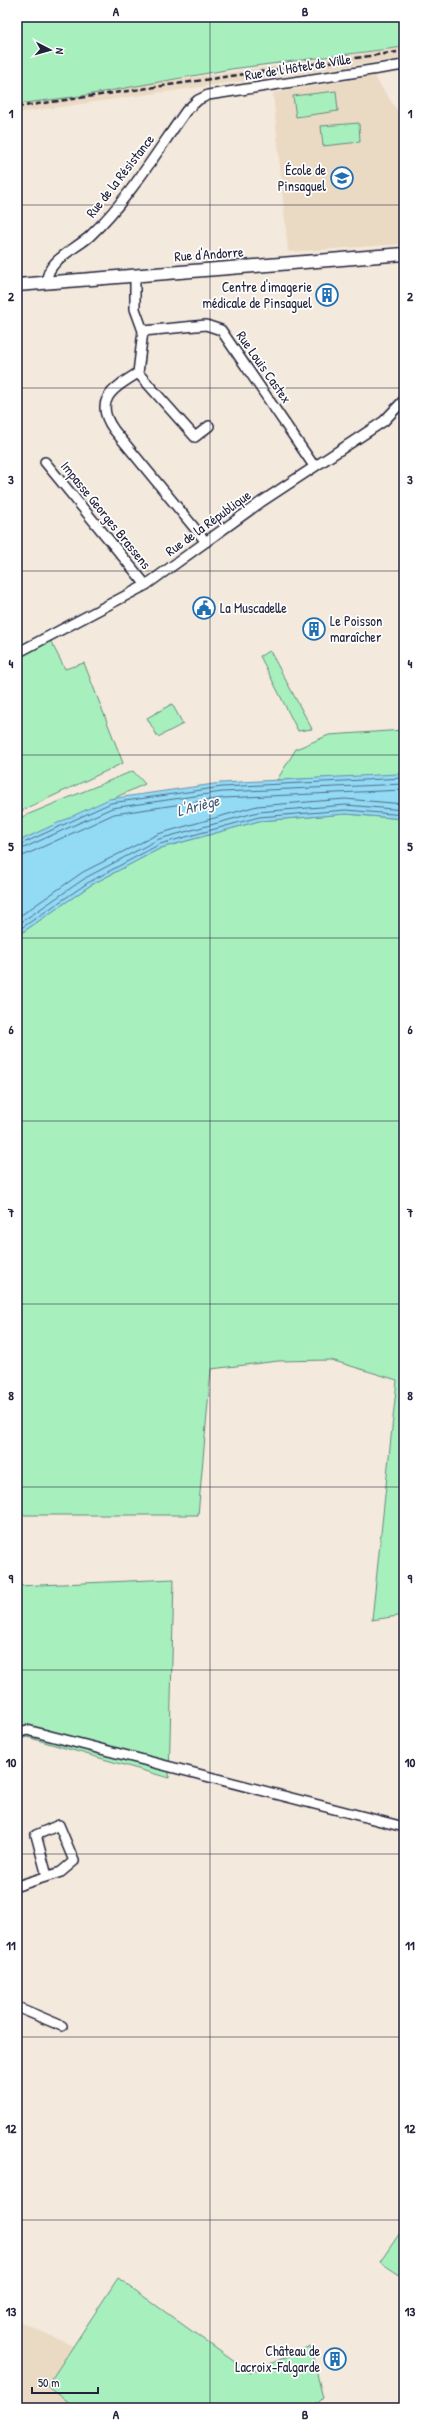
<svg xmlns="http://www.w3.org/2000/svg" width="421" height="2425" font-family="'Patrick Hand',sans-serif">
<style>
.built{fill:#ebdac3}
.green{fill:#a7f0be;stroke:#64897c}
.water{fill:#93daf5;stroke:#6690ab}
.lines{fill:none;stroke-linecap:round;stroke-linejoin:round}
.shore{stroke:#4f6c85;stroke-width:1}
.minor-casing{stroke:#22223b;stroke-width:12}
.major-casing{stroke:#22223b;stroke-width:15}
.minor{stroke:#fff;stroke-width:9}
.major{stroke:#fff;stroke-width:12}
.rail{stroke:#22223b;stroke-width:2.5;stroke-dasharray:6 3;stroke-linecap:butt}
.grid{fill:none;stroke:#22223b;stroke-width:1;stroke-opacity:0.55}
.labels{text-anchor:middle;stroke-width:3.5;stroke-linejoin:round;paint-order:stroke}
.street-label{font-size:14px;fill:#22223b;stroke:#fff}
.poi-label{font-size:14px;fill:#22223b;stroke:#fff;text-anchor:end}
.water-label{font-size:15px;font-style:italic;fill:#445973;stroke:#fff}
.neatline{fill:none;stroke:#22223b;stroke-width:1.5}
.grid-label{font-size:13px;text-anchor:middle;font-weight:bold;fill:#22223b}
</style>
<rect width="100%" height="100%" fill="#f3e9dc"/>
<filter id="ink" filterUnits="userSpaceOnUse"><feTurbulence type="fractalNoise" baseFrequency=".025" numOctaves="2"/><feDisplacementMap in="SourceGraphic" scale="8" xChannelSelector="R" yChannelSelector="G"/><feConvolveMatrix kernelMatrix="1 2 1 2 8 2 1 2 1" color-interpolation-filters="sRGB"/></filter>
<g filter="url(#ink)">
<path class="built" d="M404,48V58L17,113V102Z
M374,76L399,113L404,112V244L288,252L273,93Z
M17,2320L73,2346L47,2386L77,2408H17Z"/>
<path class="green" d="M17,17H404V47L231,69L81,96L17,104Z
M336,91L338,111L296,117L293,96Z
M359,123L360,142L323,146L321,126Z
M50,640L65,669L84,663L123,763L17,813V658Z
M270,651L312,729L298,731L260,656Z
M172,704L183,724L158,737L147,718Z
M404,730V775L277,780L296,749L329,735Z
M133,771L145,784L17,842V819Z
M346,814L404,819V1615L372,1620L397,1380L331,1360L278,1361L211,1369L198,1515H17V936L91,885L161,848L259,821Z
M174,1579L169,1778L27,1737L17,1740V1586Z
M404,2227V2278L380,2262Z
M118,2278L250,2373L310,2346L323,2398L313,2408H77L47,2386Z"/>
<path class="water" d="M397,774L404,775V819L346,814L259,821L161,848L91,885L17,936V842L109,799L221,783Z"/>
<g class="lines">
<path class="shore" d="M17,846L111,803L222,787L404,778
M17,851L112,808L222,792L404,784
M17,857L25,855L114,814L223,798L404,790
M17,918L83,872L158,834L257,806L345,799L404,804
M17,925L87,877L159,839L258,812L346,805L404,810
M17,931L89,882L160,844L259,817L346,810L404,815"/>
<g class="minor-casing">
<path id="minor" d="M135,275V309L143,331L138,373C114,388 92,400 114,430L206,542
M47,283C45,261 76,249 90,236C128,200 156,153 186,111L198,100L208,95L404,65
M143,331L206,325L221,330L314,466
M138,373L195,437L209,426
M45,462L146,585
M17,653L146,585L261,502L384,421L404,400
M17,1733L27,1730L404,1827
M17,1886L61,1872L74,1861L59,1825L36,1835L47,1876
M17,2007L62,2026"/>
</g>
<g class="major-casing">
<path id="major" d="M17,285L404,254"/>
</g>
<use href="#minor" class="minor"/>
<use href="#major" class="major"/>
<path class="rail" d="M17,107L404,51"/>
</g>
</g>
<path class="grid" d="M210,17V2408M17,205H404M17,388H404M17,571H404M17,755H404M17,938H404M17,1121H404M17,1304H404M17,1487H404M17,1670H404M17,1854H404M17,2037H404M17,2220H404"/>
<defs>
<g id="school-ring" transform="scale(1.15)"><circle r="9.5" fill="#fff" stroke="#1f6fb2" stroke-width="1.5"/><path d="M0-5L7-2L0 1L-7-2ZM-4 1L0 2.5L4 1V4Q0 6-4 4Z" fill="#1f6fb2"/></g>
<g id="building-ring" transform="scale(1.15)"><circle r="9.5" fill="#fff" stroke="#1f6fb2" stroke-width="1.5"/><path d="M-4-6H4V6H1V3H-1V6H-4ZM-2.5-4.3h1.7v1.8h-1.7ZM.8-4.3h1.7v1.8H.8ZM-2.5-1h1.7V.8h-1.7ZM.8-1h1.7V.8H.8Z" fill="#1f6fb2"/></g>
<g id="civic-ring" transform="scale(1.15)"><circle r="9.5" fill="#fff" stroke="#1f6fb2" stroke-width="1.5"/><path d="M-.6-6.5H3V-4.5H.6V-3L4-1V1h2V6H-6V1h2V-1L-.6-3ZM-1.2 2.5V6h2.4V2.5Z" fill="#1f6fb2"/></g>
</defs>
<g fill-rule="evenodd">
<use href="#school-ring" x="342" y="178"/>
<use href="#building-ring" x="327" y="295"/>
<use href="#civic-ring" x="204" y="608"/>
<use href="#building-ring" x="314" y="629"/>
<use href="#building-ring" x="335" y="2359"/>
</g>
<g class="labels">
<g class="street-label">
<text transform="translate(298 67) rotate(-9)" y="5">Rue de l'Hôtel de Ville</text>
<text transform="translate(120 176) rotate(-52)" y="5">Rue de la Résistance</text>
<text transform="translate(209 254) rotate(-4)" y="5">Rue d'Andorre</text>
<text transform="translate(264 367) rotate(55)" y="5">Rue Louis Castex</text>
<text transform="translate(106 515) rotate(51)" y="5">Impasse Georges Brassens</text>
<text transform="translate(208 523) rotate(-36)" y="5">Rue de la République</text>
</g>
<g class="poi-label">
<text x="326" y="175">École de<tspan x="326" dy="16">Pinsaguel</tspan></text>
<text x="312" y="292">Centre d'imagerie<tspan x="312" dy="16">médicale de Pinsaguel</tspan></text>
<text x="220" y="613" text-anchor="start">La Muscadelle</text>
<text x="330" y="626" text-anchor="start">Le Poisson<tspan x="330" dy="16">maraîcher</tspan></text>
<text x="320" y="2356">Château de<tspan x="320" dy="16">Lacroix-Falgarde</tspan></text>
</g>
<g class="water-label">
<text transform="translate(198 806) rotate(-15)" y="5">L'Ariège</text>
</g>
</g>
<rect width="421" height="2425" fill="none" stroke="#fff" stroke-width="44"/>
<g transform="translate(50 50) rotate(96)" stroke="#ffffff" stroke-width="3" paint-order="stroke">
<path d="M0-3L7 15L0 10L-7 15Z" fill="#22223b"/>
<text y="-6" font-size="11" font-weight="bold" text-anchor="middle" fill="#22223b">N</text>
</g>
<path d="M32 2387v6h66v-6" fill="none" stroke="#22223b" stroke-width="2"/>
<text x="38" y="2387" font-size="12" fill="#22223b" stroke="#ffffff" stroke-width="3" paint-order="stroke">50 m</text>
<rect x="22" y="22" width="377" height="2381" class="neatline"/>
<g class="grid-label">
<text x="116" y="16">A</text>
<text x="305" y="16">B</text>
<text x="11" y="118">1</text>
<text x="410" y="118">1</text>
<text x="11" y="301">2</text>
<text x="410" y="301">2</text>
<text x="11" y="484">3</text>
<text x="410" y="484">3</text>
<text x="11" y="668">4</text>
<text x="410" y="668">4</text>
<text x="11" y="851">5</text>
<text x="410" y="851">5</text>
<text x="11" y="1034">6</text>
<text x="410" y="1034">6</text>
<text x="11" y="1217">7</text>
<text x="410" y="1217">7</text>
<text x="11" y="1400">8</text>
<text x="410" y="1400">8</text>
<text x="11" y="1583">9</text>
<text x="410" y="1583">9</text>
<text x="11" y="1767">10</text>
<text x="410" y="1767">10</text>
<text x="11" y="1950">11</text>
<text x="410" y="1950">11</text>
<text x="11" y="2133">12</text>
<text x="410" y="2133">12</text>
<text x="11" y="2316">13</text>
<text x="410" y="2316">13</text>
<text x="116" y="2419">A</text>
<text x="305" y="2419">B</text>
</g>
</svg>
